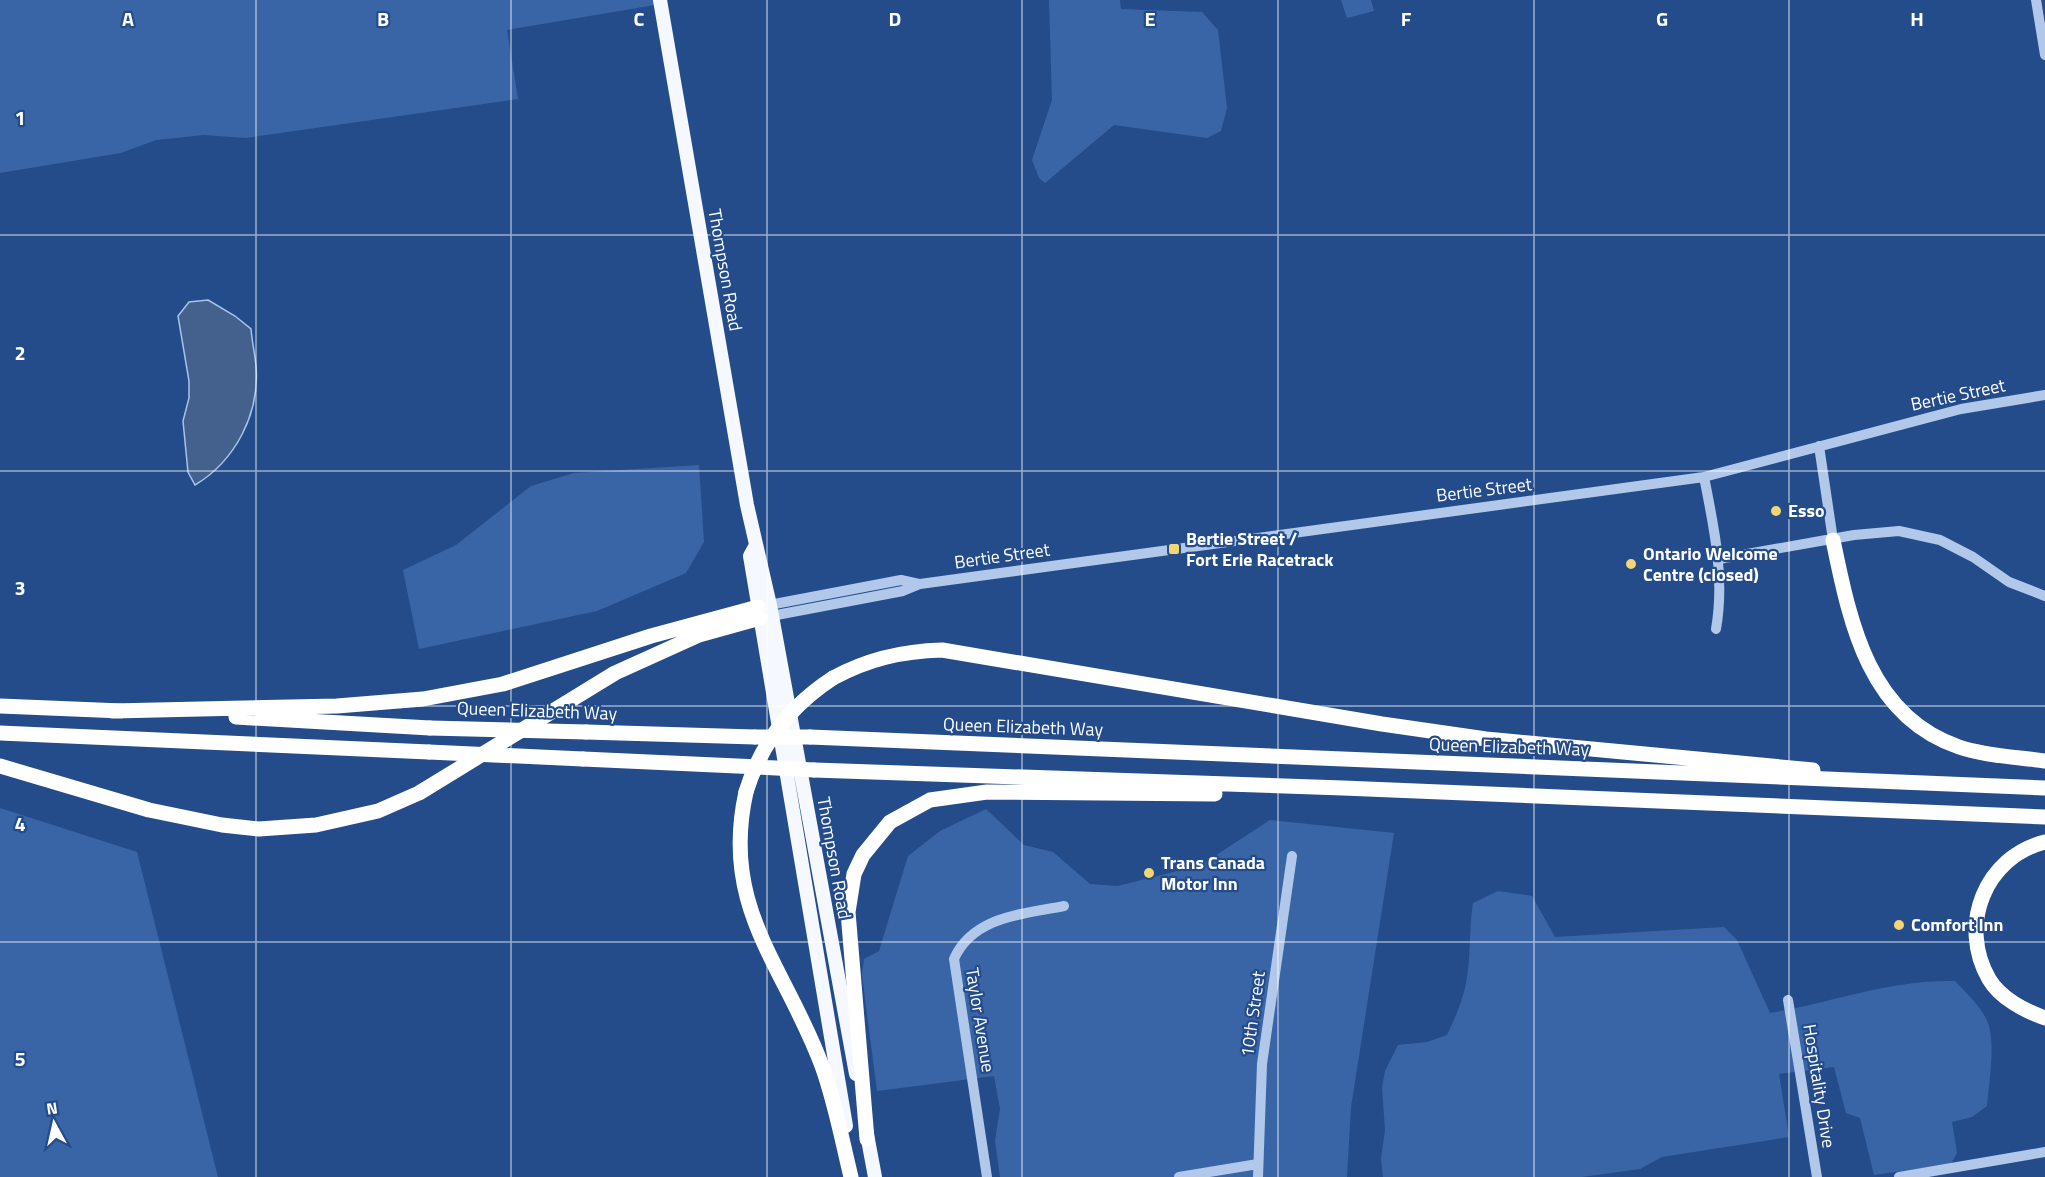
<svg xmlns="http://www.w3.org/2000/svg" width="2045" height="1177" font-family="'Titillium Web',sans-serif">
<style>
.green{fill:#3965a7}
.water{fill:#44608d;stroke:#a6c3eb;stroke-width:1.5}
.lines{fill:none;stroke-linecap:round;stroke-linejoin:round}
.minor{stroke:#b1c8ea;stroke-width:10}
.major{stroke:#f5f8fe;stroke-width:14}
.highway{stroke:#fff;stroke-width:15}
.highway-bridge{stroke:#fff;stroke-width:15}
.grid{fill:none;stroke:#fff;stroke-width:1.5;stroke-opacity:0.55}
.poi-dot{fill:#f4d575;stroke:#244c8a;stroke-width:2}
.labels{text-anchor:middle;stroke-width:4.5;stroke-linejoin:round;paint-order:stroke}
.street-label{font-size:18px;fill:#fff;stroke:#244c8a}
.poi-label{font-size:18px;font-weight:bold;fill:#fff;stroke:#244c8a;text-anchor:start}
.grid-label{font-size:20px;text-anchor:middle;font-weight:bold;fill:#fff;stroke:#244c8a;stroke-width:4.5;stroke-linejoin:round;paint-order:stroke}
</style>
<rect width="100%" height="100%" fill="#244c8a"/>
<path class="green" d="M0,0H655V5L507,30L518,99L246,138L204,135L156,140L121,153L0,173Z
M1049,0H1120L1121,9L1202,12L1218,30L1227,108L1221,131L1207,138L1114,125L1045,183L1039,178L1032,160L1052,100Z
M1341,0H1371L1374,11L1347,18Z
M699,465L704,542L686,573L597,611L419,649L403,570L456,545L531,486L574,473Z
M0,808L137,852L218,1177H0Z
M986,809L1024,845L1053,852L1090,884L1118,886L1201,865L1270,820L1394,833L1351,1107L1347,1177H1000L995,1141L1000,1109L994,1076L877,1091L862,975L864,959L879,951L908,856L940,831Z
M1498,891L1532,896L1555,937L1724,927L1737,940L1770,1013C1835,1002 1888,980 1955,981C1966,993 1984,1009 1989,1026C1995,1048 1989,1083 1987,1106L1972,1117L1952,1122L1957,1153L1951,1164L1874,1175L1860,1118L1846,1113L1834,1067L1779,1074L1789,1137L1662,1157L1640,1169L1582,1177H1383L1381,1158L1385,1130L1382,1088L1385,1071L1398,1045L1427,1042L1447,1035C1456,1016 1464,998 1467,977C1471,953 1469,927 1473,903Z"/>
<path class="water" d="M208,300L235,316L251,329C252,342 255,354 256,366C260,414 235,461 195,485L188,472L183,421L189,398V381L178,316L189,302Z"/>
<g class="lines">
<path class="minor" d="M2036,0L2045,55
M1819,446L1833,540
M1704,477C1714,527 1725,578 1716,629
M1719,559L1854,535L1899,531L1940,540L1973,557L2009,582L2045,596
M764,606L901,580L919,584
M766,617L903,591L920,584L1704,477L1961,409L2045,395
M1788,1000L1817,1177
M987,1177L954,959C973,916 1024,914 1064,906
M1179,1177L1258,1164
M1258,1177L1262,1064L1292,856
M1899,1177L2045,1152"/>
<path class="major" d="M660,0L747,505L770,605L856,1074
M755,547L750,556L846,1126
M866,1129L875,1177"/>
<path class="highway" d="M1833,540C1850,622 1868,716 1959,747C1985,756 2018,757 2045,761
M833,678C868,659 902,651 942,650L1382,724L1486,739L1813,770
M0,706L122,711
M112,711L337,706L423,699L503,684L651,636L758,607
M236,717L430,728
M586,732L755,737
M0,733L429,752
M810,737L2045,788
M583,759L759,767
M0,766L149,810L222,825L259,829L316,825L378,811L419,793L615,673L699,635L760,618
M814,770L1343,788L2045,817
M746,792C720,908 785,966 822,1066C835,1102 842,1140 851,1177
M2045,842C1985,857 1958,925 1989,979C2000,998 2025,1011 2045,1018
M867,1139L848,912L854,874L863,855L890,822L930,800L987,792L1215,794"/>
<path class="highway-bridge" d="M430,728L586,732
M755,737H810
M429,752L583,759
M759,767L814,770
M746,792C761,743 790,706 833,678"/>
</g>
<path class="grid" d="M256,0V1177M511,0V1177M767,0V1177M1022,0V1177M1278,0V1177M1534,0V1177M1789,0V1177M0,235H2045M0,471H2045M0,706H2045M0,942H2045"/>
<g class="poi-dot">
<circle cx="1776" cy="511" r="6"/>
<rect x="1168" y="543" width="12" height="12" rx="3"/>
<circle cx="1631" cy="564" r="6"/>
<circle cx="1149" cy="873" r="6"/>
<circle cx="1899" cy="925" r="6"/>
</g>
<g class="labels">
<g class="street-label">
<text transform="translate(725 270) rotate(80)" y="6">Thompson Road</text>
<text transform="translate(1958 395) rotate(-12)" y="6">Bertie Street</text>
<text transform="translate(1484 490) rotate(-7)" y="6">Bertie Street</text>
<text transform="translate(1002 556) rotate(-8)" y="6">Bertie Street</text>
<text transform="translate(537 711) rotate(2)" y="6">Queen Elizabeth Way</text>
<text transform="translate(1023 727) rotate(2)" y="6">Queen Elizabeth Way</text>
<text transform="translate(1509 747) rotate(2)" y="6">Queen Elizabeth Way</text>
<text transform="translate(834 858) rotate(80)" y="6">Thompson Road</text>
<text transform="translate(1253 1014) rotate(-82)" y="6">10th Street</text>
<text transform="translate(980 1020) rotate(81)" y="6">Taylor Avenue</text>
<text transform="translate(1819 1086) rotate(81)" y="6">Hospitality Drive</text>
</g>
<g class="poi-label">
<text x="1788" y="517">Esso</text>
<text x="1186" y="545">Bertie Street /<tspan x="1186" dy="21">Fort Erie Racetrack</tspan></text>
<text x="1643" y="560">Ontario Welcome<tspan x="1643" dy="21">Centre (closed)</tspan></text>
<text x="1161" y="869">Trans Canada<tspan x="1161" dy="21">Motor Inn</tspan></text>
<text x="1911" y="931">Comfort Inn</text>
</g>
</g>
<g class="grid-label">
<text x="128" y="26">A</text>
<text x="383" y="26">B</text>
<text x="639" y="26">C</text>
<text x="895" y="26">D</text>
<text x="1150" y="26">E</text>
<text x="1406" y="26">F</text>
<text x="1662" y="26">G</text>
<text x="1917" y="26">H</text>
<text x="20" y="125">1</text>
<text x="20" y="360">2</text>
<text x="20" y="595">3</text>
<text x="20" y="831">4</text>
<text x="20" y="1066">5</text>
</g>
<g transform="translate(54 1123) rotate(352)" stroke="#244c8a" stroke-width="4.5" paint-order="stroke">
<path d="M0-4.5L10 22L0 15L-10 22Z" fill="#ffffff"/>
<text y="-9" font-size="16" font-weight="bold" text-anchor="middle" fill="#ffffff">N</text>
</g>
</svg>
